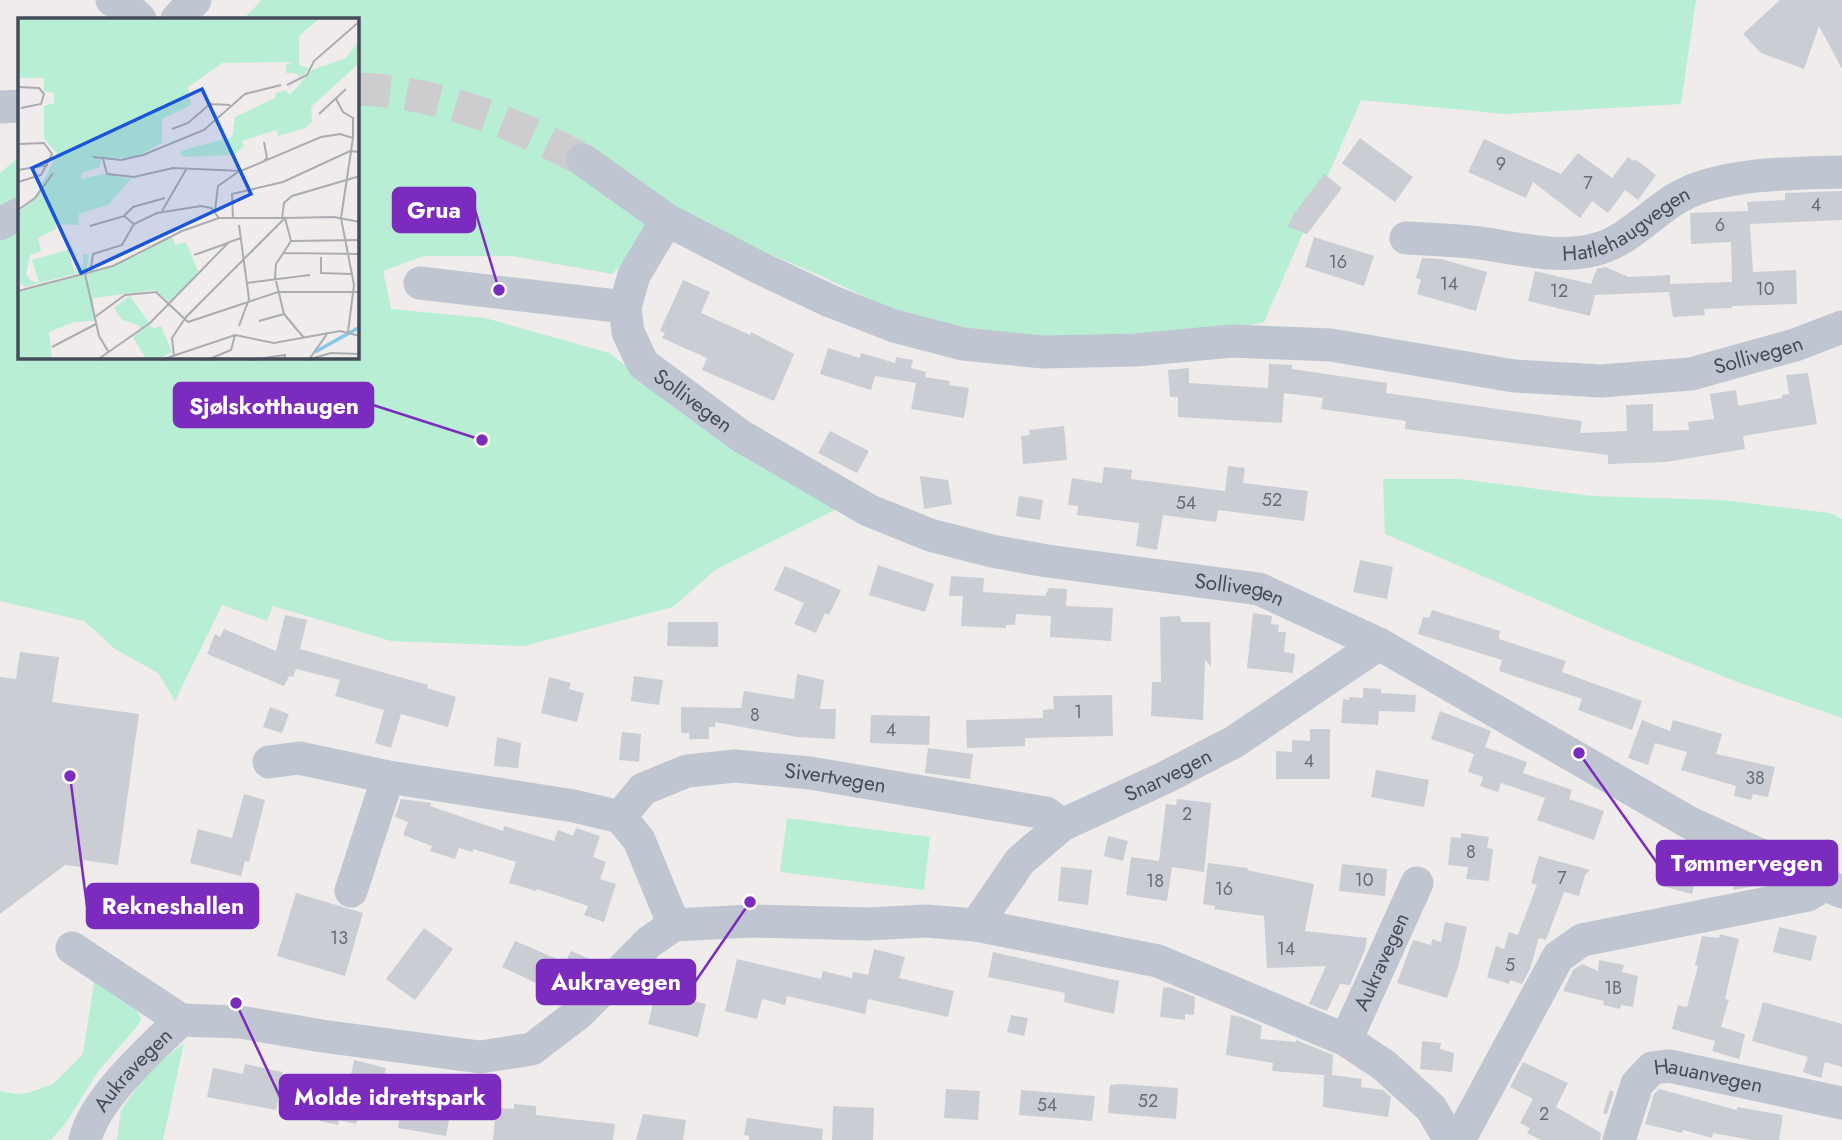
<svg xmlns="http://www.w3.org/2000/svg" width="1842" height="1140" font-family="Jost,sans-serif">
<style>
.green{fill:#b8eed4}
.building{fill:#cbcdd4}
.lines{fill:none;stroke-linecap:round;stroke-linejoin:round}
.minor-tunnel{stroke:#cdccce;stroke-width:33;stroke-dasharray:33 17;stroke-linecap:butt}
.minor{stroke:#bfc6d1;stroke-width:33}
.labels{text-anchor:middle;stroke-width:5;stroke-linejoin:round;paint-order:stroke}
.number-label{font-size:18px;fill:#666c78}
.street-label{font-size:21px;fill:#444c59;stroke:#fff}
.inset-river{fill:none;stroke:#85c8eb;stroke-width:3.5}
.inset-road{fill:none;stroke:#abacb1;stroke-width:2}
.view{fill:#1954db;fill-opacity:0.15;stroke:#1954db;stroke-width:3.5}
.inset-edge{fill:none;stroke:#444c59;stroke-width:3.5}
.leader{fill:none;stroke:#7b2cbf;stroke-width:2.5}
.callout-dot{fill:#7b2cbf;stroke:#fff;stroke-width:2.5}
.callout{fill:#7b2cbf;stroke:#7b2cbf;stroke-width:2.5}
.callout-label{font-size:23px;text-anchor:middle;font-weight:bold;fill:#fff}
</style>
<rect width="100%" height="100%" fill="#efeceb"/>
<path class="green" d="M262,0H1696L1681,104L1505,114L1361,100L1264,322L1139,349L950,337L821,276L721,233L643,243L612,274L512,256H424L383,271L391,309L485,318L609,353L732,446L837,509L715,570L673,607L524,646L391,641L273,606L267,621L222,605L175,701L158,673L115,649L84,621L0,601V173L19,157V357H357V19H243Z
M1383,479H1460L1592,496L1721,500L1830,513L1842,519V718L1735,681L1619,635L1385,534Z
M787,818L930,837L924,890L780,872Z
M94,982L138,1012L141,1019L139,1024L99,1070L67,1121L51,1140H0V1091L16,1094L28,1093L53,1084L83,1054Z
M184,1043L163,1140H117L121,1110L148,1072Z"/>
<path class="building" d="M1780,0H1842V69L1819,26L1804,69L1761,53L1743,34Z
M1360,138L1413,177L1395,202L1342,163Z
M1484,139L1561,174L1578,153L1612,178L1628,157L1634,161L1635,159L1656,175L1638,200L1625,190L1608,213L1592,201L1580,218L1533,182L1526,198L1468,172Z
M1324,174L1342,188L1307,234L1288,227L1293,215Z
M1842,191V220L1750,224L1753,272L1796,270L1797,304L1732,306V308L1704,309L1705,315L1673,317L1669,292L1595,295L1590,316L1528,301L1535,271L1591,284L1597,269L1605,267L1629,277L1670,275V284L1732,282L1731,242L1691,244L1690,213L1748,211L1747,202L1785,200V193Z
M1314,237L1374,256L1364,286L1305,267Z
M1422,258L1441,259L1487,272L1476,311L1417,294L1421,280L1416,278Z
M683,280L710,292L701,313L750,335L751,332L794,354L774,401L702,370L707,358L662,338L665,333L660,331Z
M828,348L860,358L861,353L895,363L896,357L913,360L911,368L926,372L925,377L950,381L949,385L969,388L964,418L911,409L916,383L875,376L871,390L820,374Z
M1269,364L1292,365V369L1387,383L1386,393L1582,421L1580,433L1627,431L1626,405L1653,404V431L1689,430L1688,422L1714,419L1710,394L1736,390L1738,406L1782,398V395L1789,394L1786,375L1808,373L1817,424L1743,436L1745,449L1666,462L1608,464V455L1405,429L1406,421L1321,409L1323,398L1284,393L1282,423L1178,417V397H1170L1168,370L1189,368V383L1268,388Z
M1064,426L1067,460L1023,464L1021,436L1030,435L1029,430Z
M830,431L869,451L857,473L818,453Z
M1228,466L1245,468L1243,483L1308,491L1304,521L1218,510L1216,522L1163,515L1157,550L1136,546L1139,523L1077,515L1078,506L1068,505L1072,478L1102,483L1104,467L1132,470L1131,479L1225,491Z
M920,476L948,480L952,504L924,509Z
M1019,496L1043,500L1040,520L1016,516Z
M1360,560L1393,567L1387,599L1353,592Z
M878,565L934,584L925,612L869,595Z
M785,566L841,590L829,615L825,613L816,633L794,624L804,603L774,590Z
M951,576L984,578L983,592L1045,596L1049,588L1067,589L1066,606L1113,608L1111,641L1050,637L1051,616L1016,614L1015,625H1006V628L961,626L963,596H949Z
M1432,610L1500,631L1499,639L1566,661L1562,672L1642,701L1632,730L1578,710L1582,699L1499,671L1502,660L1418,634L1423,617L1429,618Z
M1253,613L1272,616L1271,624L1279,625L1278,632H1286L1284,652L1295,654L1293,673L1247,668Z
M285,615L307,620L300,649L428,685L427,688L456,697L448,727L401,714L391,748L375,743L384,710L335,696L340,680L296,669L293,677L289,676L284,686L207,654L215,634L220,637L224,629L276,651Z
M1180,616L1181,622H1210L1211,667L1205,659L1203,720L1151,716L1152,682H1161L1160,617Z
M668,622H718V647L667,646Z
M20,652L59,657L52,702L139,714L118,865L83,860L82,867L65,865L0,914V677L16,679Z
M797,674L824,680L820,709H836L835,739L797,737L715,722V727H709V739H689V733H681V707L741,708L744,691L794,699Z
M634,676L663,680L659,705L631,701Z
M549,677L571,683L569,689L584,693L577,722L541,713Z
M1363,688L1381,689V693L1416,695L1415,712L1379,711L1378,725L1341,723L1343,699L1349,700V697L1363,698Z
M1112,695L1113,736L1025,738V746L967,748L966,720L1043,718V710L1054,709L1053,696Z
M270,707L289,714L282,733L263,727Z
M1440,711L1491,731L1485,747L1527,762L1523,773L1572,790L1569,799L1604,811L1594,840L1537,820L1545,798L1501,783L1498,792L1480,786L1483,777L1468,772L1474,754L1431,739Z
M871,715L930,716L929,745L870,743Z
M1642,720L1670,731L1673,720L1722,734L1716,754L1775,767L1768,797L1753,794L1751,800L1734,796L1736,786L1681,770L1687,752L1655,743L1648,765L1628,758Z
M1310,729H1330V779H1276V751L1292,752V740L1310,741Z
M622,732L641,734L639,762L619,760Z
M497,737L521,743L518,768L494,766Z
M928,748L973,754L970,779L925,773Z
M1376,770L1429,780L1424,807L1371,797Z
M244,794L265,800L249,862L245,861L241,876L190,863L198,829L232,838Z
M401,799L431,803L430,806L503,831L504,826L554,841L558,830L573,836L576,828L600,836L593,857L606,862L600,879L616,884L604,922L584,915L588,906L537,889L536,891L509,883L516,862L473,849V852L459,848L455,859L430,851L432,846L403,835L408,822L395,817Z
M1177,799L1211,803L1204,872L1172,867L1167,901L1126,895L1131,857L1159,861L1166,804L1176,805Z
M1461,833L1489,837L1487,848L1493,849L1489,881L1466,879L1468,867L1448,865L1451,837L1461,838Z
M1108,836L1128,841L1123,861L1104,856Z
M1666,854L1700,864L1692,894L1658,885Z
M1539,856L1590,870L1585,875L1579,896L1564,892L1546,940L1539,938L1530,969L1522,984L1510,980L1509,984L1487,977L1496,946L1504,949L1509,932L1518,935L1537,885L1531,883Z
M1208,863L1248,868L1247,870L1314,884L1305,931L1367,938L1365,950L1350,985L1340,984L1327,1011L1309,1004L1326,966L1267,968L1264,916L1214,909L1215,906L1203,904Z
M1342,864L1387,869L1385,896L1339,891Z
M1061,867L1092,870L1088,905L1058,901Z
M1740,869L1768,880L1767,884L1733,890Z
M296,893L363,913L345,976L277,956Z
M1445,922L1467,927L1458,967L1447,998L1397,983L1413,940L1431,945L1432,939L1441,942Z
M1779,927L1817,936L1811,961L1773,952Z
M424,928L453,949L415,1000L386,979Z
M1720,934L1739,939L1725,999L1729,1000L1721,1027L1745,1034L1739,1059L1712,1051L1715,1041L1672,1029L1678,1005L1687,1007L1698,966L1695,965L1702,936L1719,938Z
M515,941L562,961L549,989L502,967Z
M874,949L905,957L899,978L954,991L948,1017L868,999L865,1014L787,996L785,1005L762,999L757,1019L725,1011L737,959L821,979L823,971L852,978L853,972L868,975Z
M571,951L590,959L581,978L562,969Z
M993,952L1119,981L1114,1014L1064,1002L1065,993L988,977Z
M1599,960L1624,965L1622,972L1638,976L1633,1007L1621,1005L1620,1009L1603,1005L1604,1001L1563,991L1573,970L1582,964L1598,971Z
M1169,987L1195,997L1194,1015L1185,1014V1020L1160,1017L1163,988Z
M656,992L706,1004L698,1037L648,1024Z
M1763,1002L1842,1024V1067L1825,1062L1821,1078L1803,1072L1808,1057L1752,1041Z
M1011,1015L1028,1018L1024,1036L1007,1032Z
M1231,1015L1241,1017L1262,1026L1260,1039L1296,1042V1040L1333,1055L1332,1075L1362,1079L1361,1087L1383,1090L1391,1097L1388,1117L1323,1107L1324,1075L1272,1071L1273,1063L1226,1055Z
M1422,1041L1441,1043L1440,1049L1454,1053L1452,1072L1420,1069Z
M354,1060L386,1068L378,1101L365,1097L356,1124L339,1120L338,1125L320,1121L328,1083L336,1085L337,1081L349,1084Z
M1523,1062L1568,1083L1556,1107L1601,1133L1600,1140H1541L1527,1133L1530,1128L1520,1123L1533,1099L1510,1087Z
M245,1064L283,1072L276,1110L207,1097L213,1068L243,1074Z
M1120,1084L1178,1088L1176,1119L1108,1113L1110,1085Z
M946,1089L980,1091L978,1120L944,1118Z
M1659,1089L1737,1110V1107L1783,1115L1779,1140H1751L1713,1133L1712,1138L1683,1130L1682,1133L1645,1124L1654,1094Z
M1021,1090L1095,1096L1092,1121L1019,1115Z
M1610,1090L1614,1092L1607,1114L1603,1113Z
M402,1101L451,1109L446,1136L398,1128Z
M514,1104L536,1106V1115L615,1124L613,1140H493L496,1108L514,1109Z
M833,1106L874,1108L873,1140H832Z
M643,1114L686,1120L683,1140H636Z
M747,1118L823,1129L822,1140H749V1136L744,1135Z"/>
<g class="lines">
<path class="minor-tunnel" d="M357,89C437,91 514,123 583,160"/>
<g class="minor">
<path d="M112,0L131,11L140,19"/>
<path d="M177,19L195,0"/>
<path d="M0,107L19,106"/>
<path id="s1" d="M583,160L667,220L758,267L830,301L894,326L963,344L1043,352L1136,350L1232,341L1331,345L1514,376L1601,381L1691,374L1795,345L1842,327"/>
<path id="s2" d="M667,220L634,275L625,307L628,332L643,364L741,436L868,510L930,535L992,551L1047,561L1259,589L1379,644L1690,823L1842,892"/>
<path d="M0,224L19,214"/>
<path id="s3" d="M1406,238C1428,239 1449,240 1471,242C1511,246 1553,260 1593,250C1627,243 1650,213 1679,197C1721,173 1794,173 1842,172"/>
<path d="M420,283L625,307"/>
<path d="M269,762L299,758L388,777L574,806L620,817L639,840L674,925"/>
<path id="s4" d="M620,817L643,789L687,771L735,766L810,773L1046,813L1062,825"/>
<path d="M351,891L388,777"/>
<path id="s5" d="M976,925L1020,861L1062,825L1164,778L1234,742L1379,644"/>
<path d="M72,948L181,1020"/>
<path id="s6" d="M1346,1040L1417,883"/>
<path id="s7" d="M85,1140C94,1099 151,1049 181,1020L240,1022L322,1036L480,1057L532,1049L579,1013L649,942L674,925L750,921L868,924L925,921L976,925L1158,961L1346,1040L1385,1066L1431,1108L1450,1140"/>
<path d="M1459,1140L1558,957L1582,940L1808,895L1824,885"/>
<path id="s8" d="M1619,1140L1637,1084L1652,1068L1669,1066L1842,1103"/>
</g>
</g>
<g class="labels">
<g class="number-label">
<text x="1501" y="170">9</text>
<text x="1588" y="189">7</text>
<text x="1816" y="211">4</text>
<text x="1720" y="231">6</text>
<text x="1338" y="268">16</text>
<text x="1449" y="290">14</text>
<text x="1765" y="295">10</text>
<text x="1559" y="297">12</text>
<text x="1272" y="506">52</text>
<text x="1186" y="509">54</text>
<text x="1078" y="718">1</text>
<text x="755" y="721">8</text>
<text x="891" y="736">4</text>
<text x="1309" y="767">4</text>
<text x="1755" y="784">38</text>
<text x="1187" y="820">2</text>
<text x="1471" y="858">8</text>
<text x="1562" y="884">7</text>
<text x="1364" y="886">10</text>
<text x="1155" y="887">18</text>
<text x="1224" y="895">16</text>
<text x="339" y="944">13</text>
<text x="1286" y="955">14</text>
<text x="1510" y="971">5</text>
<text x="1613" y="994">1B</text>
<text x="1148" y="1107">52</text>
<text x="1047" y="1111">54</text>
<text x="1544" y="1120">2</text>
</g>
<g class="street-label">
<text dy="7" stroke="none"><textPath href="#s3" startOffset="229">Hatlehaugvegen</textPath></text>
<text dy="7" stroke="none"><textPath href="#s1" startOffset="1227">Sollivegen</textPath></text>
<text dy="7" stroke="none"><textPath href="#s2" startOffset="220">Sollivegen</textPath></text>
<text dy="7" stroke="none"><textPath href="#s2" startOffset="808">Sollivegen</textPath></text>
<text dy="7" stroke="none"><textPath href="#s5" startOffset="250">Snarvegen</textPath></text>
<text dy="7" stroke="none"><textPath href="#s4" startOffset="233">Sivertvegen</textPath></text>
<text dy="7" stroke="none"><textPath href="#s6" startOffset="86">Aukravegen</textPath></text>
<text dy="7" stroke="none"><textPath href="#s7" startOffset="86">Aukravegen</textPath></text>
<text dy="7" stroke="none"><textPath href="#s8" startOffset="138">Hauanvegen</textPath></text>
</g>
</g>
<g transform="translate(18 18)">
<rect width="341" height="341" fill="#efeceb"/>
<path d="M0,0H302L281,18V47L290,50L288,55L280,59L279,55H268V47L275,44L204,45L170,69L173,87L144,101V125L116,140H84L82,149L64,155L63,161L85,156L113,161L90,187L61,196L60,207L37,206L38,211L20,220L23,233L12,237L8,256L13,263L21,265L14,242L50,232L57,254L65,247V236L71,237L68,253L6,269L0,263V194L15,183L39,136L26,120V88L36,85V75L26,73V60H0ZM341,23V45L293,89L294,104L287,110L260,118L258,112L224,123L226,128L216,137L165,139L162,134L169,131L214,119L217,99L257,80L258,75L267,72L272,77L294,52L328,40ZM154,218L157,227L168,224L181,255L152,284L137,272L75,280L76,303L56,304L31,314L34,341L0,342V274L91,250ZM112,278L131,305L122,311L121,307L104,302L96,290ZM132,307L135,311L143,308L154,334L141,341H128L115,319Z" fill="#b8eed4"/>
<path class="inset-river" d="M297,334L342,309"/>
<path class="inset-road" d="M269,67L289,57L296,43L342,3M0,69L21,70L26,76L23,86L3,90M318,81L325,94L335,100V120M301,96L328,71M154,111L170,105L192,86L212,87M0,126L26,125L34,136L23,157L0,164M75,139L103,142L125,137L186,112L227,76L263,67M85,141L89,156L116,159L155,150L223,153L303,119L322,116L335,120L323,200L336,267L330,314M245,144L249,140L246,124M0,152L30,147M0,192L17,180L35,155M144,193L169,150M197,193L200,168L220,154M106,198L115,189L147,180M215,200L214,176L265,164L332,133L342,134M265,200L316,199L342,204M221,207L231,281L221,308M72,208L106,198L116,206M273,223L342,222M265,235L342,236M176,237L210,225M303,239V255L333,256M72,255L75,236L104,227L116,206L139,195L183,188L193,190L201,200M67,256L81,318L90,333M229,265L292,257M0,273L95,248L164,213L201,200H264L266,185L274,178L342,158M77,299L107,277L138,274L170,304L260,274H342M241,303L266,296M34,329L78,306M156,338L154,320L168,299L267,200L273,223L258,246L257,259L266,296L286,320M292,340L309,316M79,342L132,305L211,224L223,220M143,342L217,317L256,325L322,313L342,318M189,342L213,332L217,317M232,342L267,337V342M289,342L313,335L342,336"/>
<path class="view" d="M184,71L233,176L63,255L14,150Z"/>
<rect width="341" height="341" class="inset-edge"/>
</g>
<path class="leader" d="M499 290L475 210M482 440L373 405M1579 753L1657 863M70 776L87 906M750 902L695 982M236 1003L280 1097"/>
<g class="callout-dot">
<circle cx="499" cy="290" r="7"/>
<circle cx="482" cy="440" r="7"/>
<circle cx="1579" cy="753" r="7"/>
<circle cx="70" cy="776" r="7"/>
<circle cx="750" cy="902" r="7"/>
<circle cx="236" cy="1003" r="7"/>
</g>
<g class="callout">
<rect x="393" y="188" width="82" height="44" rx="7"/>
<rect x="174" y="383" width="199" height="44" rx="7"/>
<rect x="1657" y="841" width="180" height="44" rx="7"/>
<rect x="87" y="884" width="171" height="44" rx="7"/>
<rect x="537" y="960" width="158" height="44" rx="7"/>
<rect x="280" y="1075" width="220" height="44" rx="7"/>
</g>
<g class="callout-label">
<text x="434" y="218">Grua</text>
<text x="274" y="414">Sjølskotthaugen</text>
<text x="1747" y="871">Tømmervegen</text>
<text x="173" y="914">Rekneshallen</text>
<text x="616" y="990">Aukravegen</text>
<text x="390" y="1105">Molde idrettspark</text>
</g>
</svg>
